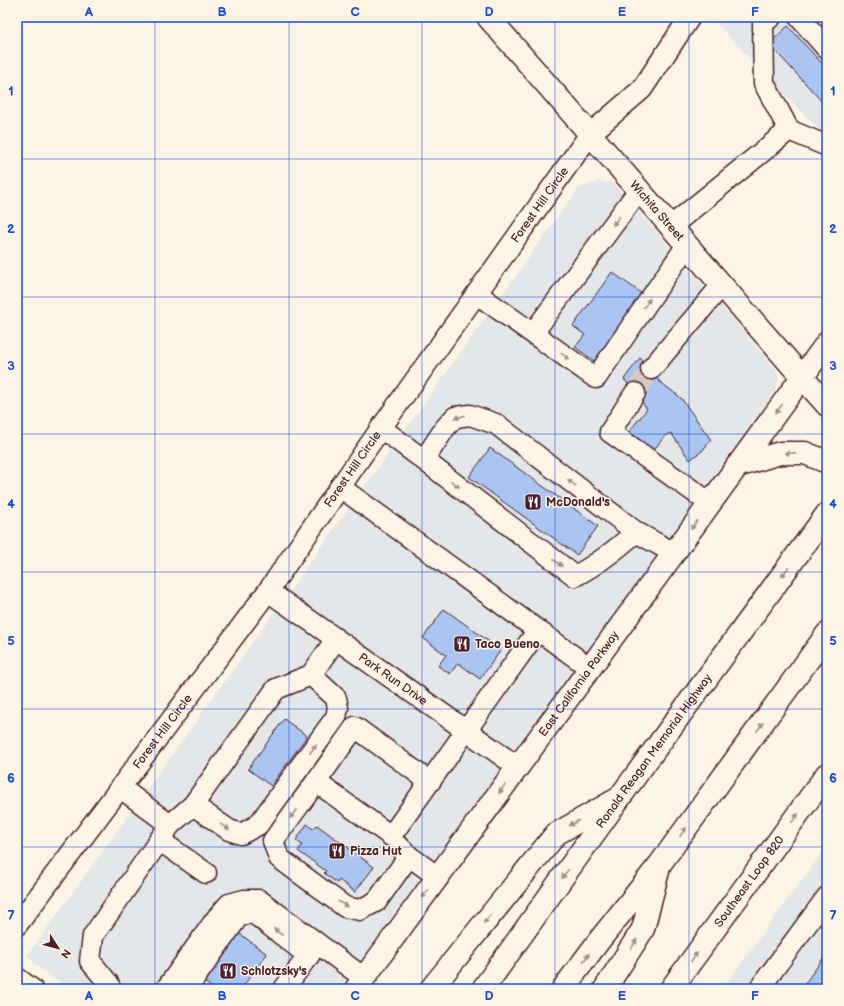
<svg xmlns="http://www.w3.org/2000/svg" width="844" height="1006" font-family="'Balsamiq Sans',sans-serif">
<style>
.built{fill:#e3e7e9}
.building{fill:#aac5f2;stroke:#4a1f2b}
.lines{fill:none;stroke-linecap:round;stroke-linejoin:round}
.minor-tunnel{stroke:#d8cac0;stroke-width:20;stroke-dasharray:20 10;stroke-linecap:butt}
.minor-casing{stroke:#4a1f2b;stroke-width:23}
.major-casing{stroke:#4a1f2b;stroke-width:25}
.highway-casing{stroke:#4a1f2b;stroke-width:25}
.minor{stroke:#fcf5e5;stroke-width:20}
.major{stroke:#fcf5e5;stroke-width:22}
.highway{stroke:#fcf5e5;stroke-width:22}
.oneway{fill:#a38a88}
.grid{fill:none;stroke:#1d4ed8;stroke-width:1;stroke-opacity:0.55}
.labels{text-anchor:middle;stroke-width:3;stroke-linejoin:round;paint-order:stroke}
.street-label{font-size:12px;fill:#4a1f2b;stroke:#fcf5e5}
.poi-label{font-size:12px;font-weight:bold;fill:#4a1f2b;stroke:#fcf5e5;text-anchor:start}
.neatline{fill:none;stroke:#1d4ed8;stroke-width:1.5}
.grid-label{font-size:13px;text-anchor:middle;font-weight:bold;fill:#1d4ed8}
</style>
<rect width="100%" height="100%" fill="#fcf5e5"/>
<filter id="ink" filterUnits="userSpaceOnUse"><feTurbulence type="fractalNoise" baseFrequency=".025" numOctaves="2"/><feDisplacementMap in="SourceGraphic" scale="8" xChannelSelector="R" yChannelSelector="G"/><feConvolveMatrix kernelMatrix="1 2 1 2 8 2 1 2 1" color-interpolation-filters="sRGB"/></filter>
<g filter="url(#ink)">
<path class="built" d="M710,17H827V138Z
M598,181L614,183L776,369L779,379L775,391L768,401L344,989H69L35,965L28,955L578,189Z
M827,846V989H722Z"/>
<path class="building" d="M788,26L827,69V107L769,44Z
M612,272L645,296L597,363L575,347L585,335L573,326Z
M640,358L646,363L659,381L681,398L711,440L702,451L690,460L671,433L664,437L652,452L628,433L647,409L624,379Z
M490,448L598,526L577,555L469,477Z
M444,609L501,650L480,679L458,663L450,674L438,666L446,655L423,638Z
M284,719L307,736L271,786L248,769Z
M307,824L313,829L317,825L374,867L355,892L339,880L337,883L324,873L326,871L298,851L302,845L296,840Z
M236,931L267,954L241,989H214L200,979Z
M827,953V989H801Z"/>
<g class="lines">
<path class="minor-tunnel" d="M635,393L651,369"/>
<g class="minor-casing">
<g id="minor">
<path d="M771,17L763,23L764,83L789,130"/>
<path d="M799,17L827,49"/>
<path d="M670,227L789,130L827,146"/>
<path d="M477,294L596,378L687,245"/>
<path d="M533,333L639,190"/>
<path d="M651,369L722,285"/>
<path d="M635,393L610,432L710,503"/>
<path d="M381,428L424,460L575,576C598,564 617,549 636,532"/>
<path d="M424,460L445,428L455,417L470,415L496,424L636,532L674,553"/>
<path d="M340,487L590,668"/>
<path id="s1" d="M268,591L518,767"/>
<path d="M316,782L273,841L279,858L345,907L360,910L377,901L409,856"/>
<path d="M430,782L355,727L316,782L391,836L538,630"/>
<path d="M121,788L170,825L193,805L276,689L311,675L336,639"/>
<path d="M193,805L229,830L241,834L258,825L336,717L338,708L336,698L311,675"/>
<path d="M159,840L206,873"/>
<path d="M400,847L409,856L438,877"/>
<path id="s2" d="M17,925L268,591L381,428L590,134L642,89L690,17"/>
<path d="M17,978L32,989"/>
<path d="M109,989V984L90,961L93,936L170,825"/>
<path d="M166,989L216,919L229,904L244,900H259L364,978"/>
<path d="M187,989L238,917L252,912L309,956"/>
<path d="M284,989L316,945"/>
<path d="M759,989L827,897"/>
</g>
</g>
<g class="major-casing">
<g id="major">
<path id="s3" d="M488,17L802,377L827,405"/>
<path d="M737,466L780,453H805L827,462"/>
<path id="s4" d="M356,989L827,343"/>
<path id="s5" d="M671,989L827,774"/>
</g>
</g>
<g class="highway-casing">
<g id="highway">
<path d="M431,989L556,834L614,801"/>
<path id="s6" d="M483,989L620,797L827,514"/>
<path d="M563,989L598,942L660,864L827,634"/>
<path d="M605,989L643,929L658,871"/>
</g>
</g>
<use href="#minor" class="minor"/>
<use href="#major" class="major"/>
<use href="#highway" class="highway"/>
</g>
<defs><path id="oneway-solid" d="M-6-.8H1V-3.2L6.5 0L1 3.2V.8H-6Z"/></defs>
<g class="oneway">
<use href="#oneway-solid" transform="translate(616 221) rotate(127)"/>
<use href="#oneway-solid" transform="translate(647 303) rotate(-56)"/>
<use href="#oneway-solid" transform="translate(565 356) rotate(36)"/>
<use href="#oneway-solid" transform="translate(779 409) rotate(126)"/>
<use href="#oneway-solid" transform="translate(460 417) rotate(163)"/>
<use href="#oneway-solid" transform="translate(790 453) rotate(179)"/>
<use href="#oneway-solid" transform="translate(572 483) rotate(-142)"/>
<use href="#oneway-solid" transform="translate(455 484) rotate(38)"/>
<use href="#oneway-solid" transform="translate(694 525) rotate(126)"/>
<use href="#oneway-solid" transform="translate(558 563) rotate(38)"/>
<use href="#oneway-solid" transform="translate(785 572) rotate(126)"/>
<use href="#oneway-solid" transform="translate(760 727) rotate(-54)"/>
<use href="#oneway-solid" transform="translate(313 749) rotate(-54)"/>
<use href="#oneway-solid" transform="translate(502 789) rotate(126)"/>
<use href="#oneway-solid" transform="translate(293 814) rotate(126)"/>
<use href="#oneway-solid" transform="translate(795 818) rotate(-54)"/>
<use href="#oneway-solid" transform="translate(574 823) rotate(150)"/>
<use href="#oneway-solid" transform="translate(225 827) rotate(32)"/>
<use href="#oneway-solid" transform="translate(683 832) rotate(-54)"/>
<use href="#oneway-solid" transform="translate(565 874) rotate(126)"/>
<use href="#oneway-solid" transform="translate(425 894) rotate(126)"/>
<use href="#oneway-solid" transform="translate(343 904) rotate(30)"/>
<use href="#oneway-solid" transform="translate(487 919) rotate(129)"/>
<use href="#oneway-solid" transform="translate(278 932) rotate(-142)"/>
<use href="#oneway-solid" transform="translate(634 944) rotate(-58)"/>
<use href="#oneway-solid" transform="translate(694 957) rotate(-54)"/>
<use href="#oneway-solid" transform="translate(586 958) rotate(-54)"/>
</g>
</g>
<path class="grid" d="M155,17V989M289,17V989M422,17V989M555,17V989M689,17V989M17,159H827M17,297H827M17,434H827M17,572H827M17,709H827M17,847H827"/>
<defs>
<g id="restaurant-square" transform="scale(0.9)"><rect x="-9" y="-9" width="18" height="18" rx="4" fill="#4a1f2b" stroke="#fcf5e5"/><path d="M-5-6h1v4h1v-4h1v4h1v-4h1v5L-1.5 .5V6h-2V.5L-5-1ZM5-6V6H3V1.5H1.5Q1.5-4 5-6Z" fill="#fff"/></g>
</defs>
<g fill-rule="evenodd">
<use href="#restaurant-square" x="533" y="502"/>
<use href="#restaurant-square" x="462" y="644"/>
<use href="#restaurant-square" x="337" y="851"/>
<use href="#restaurant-square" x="228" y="971"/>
</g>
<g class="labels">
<g class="street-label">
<text dy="4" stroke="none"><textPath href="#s2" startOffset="890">Forest Hill Circle</textPath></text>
<text dy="4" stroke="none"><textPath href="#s3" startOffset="257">Wichita Street</textPath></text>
<text dy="4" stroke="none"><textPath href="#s2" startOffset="566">Forest Hill Circle</textPath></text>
<text dy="4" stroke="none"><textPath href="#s1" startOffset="153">Park Run Drive</textPath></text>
<text dy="4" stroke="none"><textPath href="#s4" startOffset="378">East California Parkway</textPath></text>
<text dy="4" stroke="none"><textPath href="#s2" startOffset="242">Forest Hill Circle</textPath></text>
<text dy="4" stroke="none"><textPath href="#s6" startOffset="293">Ronald Reagan Memorial Highway</textPath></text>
<text dy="4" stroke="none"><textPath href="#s5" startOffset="133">Southeast Loop 820</textPath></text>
</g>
<g class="poi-label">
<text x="546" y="506">McDonald's</text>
<text x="475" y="648">Taco Bueno</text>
<text x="350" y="855">Pizza Hut</text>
<text x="241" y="975">Schlotzsky's</text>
</g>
</g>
<rect width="844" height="1006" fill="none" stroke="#fcf5e5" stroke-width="44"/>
<g transform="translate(58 948) rotate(126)" stroke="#fcf5e5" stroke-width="3" paint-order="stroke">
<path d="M0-3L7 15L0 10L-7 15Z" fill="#4a1f2b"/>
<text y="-6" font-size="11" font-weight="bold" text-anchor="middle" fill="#4a1f2b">N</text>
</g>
<rect x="22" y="22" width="800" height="962" class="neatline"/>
<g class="grid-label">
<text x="89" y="16">A</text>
<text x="222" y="16">B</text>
<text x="355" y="16">C</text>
<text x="489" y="16">D</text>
<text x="622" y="16">E</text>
<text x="755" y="16">F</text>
<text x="11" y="95">1</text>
<text x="833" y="95">1</text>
<text x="11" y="233">2</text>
<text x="833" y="233">2</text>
<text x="11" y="370">3</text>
<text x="833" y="370">3</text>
<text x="11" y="508">4</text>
<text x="833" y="508">4</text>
<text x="11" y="645">5</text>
<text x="833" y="645">5</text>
<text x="11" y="782">6</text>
<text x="833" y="782">6</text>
<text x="11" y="920">7</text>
<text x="833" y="920">7</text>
<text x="89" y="1000">A</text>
<text x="222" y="1000">B</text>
<text x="355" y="1000">C</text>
<text x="489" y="1000">D</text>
<text x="622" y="1000">E</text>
<text x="755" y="1000">F</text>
</g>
</svg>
